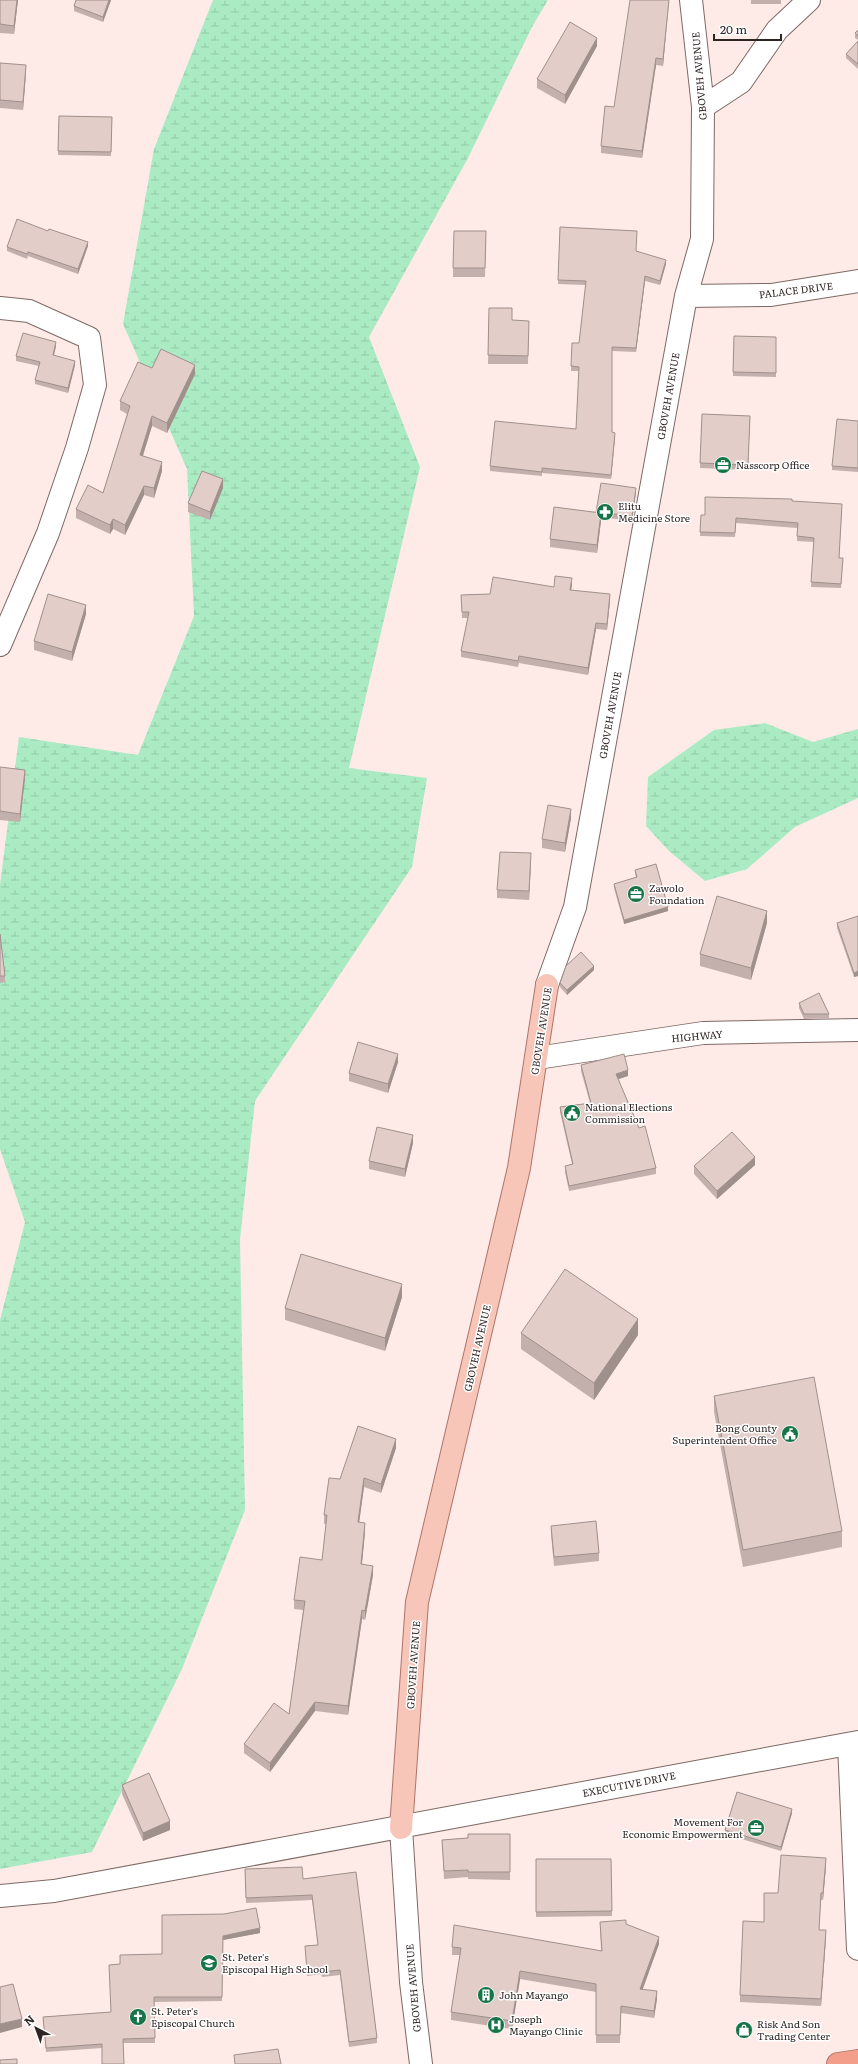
<svg xmlns="http://www.w3.org/2000/svg" width="858" height="2064" font-family="Literata,serif">
<style>
.wetland{fill:url(#wetland-marsh)}
.lines{fill:none;stroke-linecap:round;stroke-linejoin:round}
.minor-casing{stroke:#7d6964;stroke-width:24}
.major-casing{stroke:#ae7467;stroke-width:24}
.highway-casing{stroke:#ae7467;stroke-width:24}
.minor{stroke:#fff;stroke-width:22}
.major{stroke:#f8c5b9;stroke-width:22}
.highway{stroke:#f39e8b;stroke-width:22}
.wall{fill:#c3b0ac}
.shaded-wall{fill:#9f908c}
.building{fill:#e3cdc8;stroke:#9f908c}
.labels{text-anchor:middle;stroke-width:3;stroke-linejoin:round;paint-order:stroke}
.street-label{font-size:10px;fill:#2e2523;stroke:#fff}
.poi-label{font-size:10px;fill:#2e2523;stroke:#fff;text-anchor:start}
</style>
<defs>
<pattern id="wetland-marsh" width="20" height="14" patternUnits="userSpaceOnUse"><rect width="20" height="14" fill="#abebc4"/><path d="M1 5h8M5 5V1M11 12h8M15 12V8" fill="none" stroke="#93c9a8"/></pattern>
</defs>
<rect width="100%" height="100%" fill="#feebe7"/>
<path class="wetland" d="M213,0H548L532,27L468,158L369,337L420,467L349,768L427,778L412,867L255,1101L240,1239L245,1510L182,1669L92,1852L0,1869V1320L25,1222L0,1149V885L19,737L138,755L194,616L187,469L123,324L154,149Z
M765,723L813,742L858,729V798L795,827L747,869L705,881L669,851L646,826L648,777L714,730Z"/>
<g class="lines">
<g class="minor-casing">
<path id="minor" d="M703,107L741,82L777,30L809,0
M686,296L771,295L858,281
M0,308L29,311L89,338L95,385L77,448L48,533L0,645
M547,985L575,907L686,296L702,239L703,107L691,0
M537,1058L703,1033L858,1030
M849,1744L858,1949
M401,1828L411,1982L421,2064
M0,1896L54,1891L858,1742"/>
</g>
<g class="major-casing">
<path id="major" d="M401,1828L417,1602L519,1168L547,985"/>
</g>
<g class="highway-casing">
<path id="highway" d="M838,2064L858,2061"/>
</g>
<use href="#minor" class="minor"/>
<use href="#major" class="major"/>
<use href="#highway" class="highway"/>
</g>
<path class="wall" d="M0,0H18L14,34L0,33Z
M76,0H111L103,22L74,11V6Z
M669,0L663,66L656,65L642,158L601,153V146L614,107Z
M751,0H781V4H751Z
M858,30V40L855,38V33Z
M858,41V69L846,58V54Z
M597,46L565,104L537,88V79Z
M0,63L26,73L23,110L0,108Z
M59,116L112,117L111,156L58,155Z
M560,227L636,251L666,264L660,285L645,281L636,352L612,351V432L615,437L611,479L542,473V476L490,471V466L576,429L579,371H571V366L579,343L586,285L558,284Z
M454,231H486L485,277H453Z
M88,246L78,274L28,256L27,259L7,251V247Z
M489,308L512,320L529,321L528,364H488Z
M734,336L776,337V377L733,376Z
M56,346L54,355L75,365L68,393L35,384V380L39,366L16,361V356Z
M152,368L195,374L167,433L152,426L143,456L162,471L154,498L144,495L125,535L113,529L110,534L76,518V509L103,493L127,414L120,410V401Z
M702,414L750,416L748,470L700,468Z
M858,421V472L832,470V466Z
M223,488L210,520L188,512V503Z
M636,492L632,521L601,517V521L597,553L550,547V539L596,512Z
M792,501L842,508L839,558H843L841,588L811,587L814,542L797,541V528L736,523L735,537L700,536L701,515H705Z
M572,585L571,590L610,600L607,630L596,629L588,675L519,663L518,667L461,657V651L468,618H462L461,595L490,594Z
M86,614L72,661L34,650V641Z
M0,767L25,778L20,822L0,820Z
M571,818L565,852L542,848V839Z
M531,862L529,900L497,898V890Z
M635,870L668,911L624,924L614,888V884L636,877L635,874Z
M858,916V976L854,977L837,928V923Z
M767,923L751,980L700,966V954Z
M0,934L5,976V982L0,983Z
M594,970L567,995L560,987V983Z
M799,1003L829,1014V1018L804,1019L799,1008Z
M398,1062L388,1093L349,1081V1073Z
M581,1065L628,1076L618,1079L656,1168V1174L569,1191L565,1172V1166L572,1164L560,1112V1107L590,1103L581,1071Z
M413,1143L405,1177L369,1169V1161Z
M755,1165L717,1199L694,1174V1166Z
M402,1297L385,1351L285,1320V1308Z
M521,1333L638,1335L594,1400L521,1349Z
M714,1396L842,1531V1547L743,1567L714,1412Z
M396,1448L381,1493L364,1487L359,1522L365,1532L362,1564L373,1575L365,1620L362,1619L348,1715L315,1711L270,1772L244,1753V1744L289,1714L303,1610L294,1609V1600L322,1560L326,1524H324V1515L340,1479Z
M551,1526L599,1553V1561L554,1566L551,1534Z
M122,1785L170,1830L143,1841L122,1794Z
M792,1813L781,1851L725,1834V1830Z
M510,1834V1880L468,1879V1877L444,1879L442,1840Z
M536,1859H611L612,1916L536,1917Z
M826,1866L823,1900H821L819,1930L826,1937L821,2006L740,2002V1995L764,1922L778,1893Z
M245,1869L303,1879L356,1872L377,2038V2043L349,2047L340,1975L322,1977L321,1974L307,1976L305,1946L318,1945L312,1900L246,1903Z
M162,1915L260,1933L223,1940L222,2001L154,2002L155,2043H123L102,2048L46,2052L43,2017L111,2012L120,1964L162,1954Z
M600,1922L626,1924L659,1944L642,1989L657,1999L654,2018L621,2013L620,2043H596V1992L520,1979L512,2029L451,2020V2012L460,1955H452V1947L601,1951Z"/>
<path class="shaded-wall" d="M17,0H18L14,34V26Z
M109,0H111L103,22V17Z
M669,0L663,66V59Z
M597,38V46L565,104V95Z
M656,58V65L642,158V151Z
M26,65V73L23,110V102Z
M88,242V246L78,274V269Z
M666,260V264L660,285V281Z
M645,276V281L636,352V348Z
M56,342V346L53,359V355Z
M75,361V365L68,393V388Z
M195,365V374L167,433V423Z
M152,416V426L140,464V455Z
M615,433V437L611,479V475Z
M162,462V471L154,498V488Z
M223,479V488L210,520V512Z
M144,486V495L125,535V525Z
M636,488V492L632,521V516Z
M601,513V521L597,553V545Z
M113,519V529L110,534V525Z
M572,578V585L570,597V590Z
M610,594V600L607,630V624Z
M86,605V614L72,661V652Z
M596,623V629L588,675V668Z
M25,770V778L20,822V814Z
M571,809V818L565,852V843Z
M531,853V862L529,900V891Z
M668,907V911L624,924V920Z
M767,911V923L751,980V968Z
M594,966V970L567,995V990Z
M858,971V976L854,977V973Z
M398,1054V1062L388,1093V1084Z
M628,1070V1076L616,1080V1074Z
M413,1135V1143L405,1177V1169Z
M755,1157V1165L717,1199V1191Z
M402,1284V1297L385,1351V1338Z
M638,1319V1335L594,1400V1383Z
M396,1439V1448L381,1493V1484Z
M364,1478V1487L358,1531V1522Z
M365,1523V1532L361,1573V1564Z
M373,1566V1575L365,1620V1611Z
M362,1610V1619L348,1715V1706Z
M315,1702V1711L270,1772V1763Z
M792,1809V1813L781,1851V1847Z
M170,1821V1830L143,1841V1833Z
M826,1858V1866L823,1900V1893Z
M260,1928V1933L223,1940V1936Z
M826,1930V1937L821,2006V1999Z
M659,1937V1944L640,1997V1989Z
M520,1971V1979L512,2029V2021Z
M657,1991V1999L654,2018V2011Z
M22,2019V2027L0,2033V2024Z"/>
<path class="building" d="M0,0H17L14,26L0,24Z
M76,0H109L103,17L74,6Z
M630,0H669L663,59L656,58L642,151L601,146L605,106L614,107Z
M570,22L597,38L565,95L537,79Z
M858,30V36L855,33Z
M858,41V64L846,54Z
M0,63L26,65L23,102L0,100Z
M59,116L112,117L111,152L58,151Z
M17,219L48,231L49,229L88,242L78,269L28,252L27,254L7,247Z
M560,227L637,231L636,251L666,260L660,281L645,276L636,348L612,347V432L615,433L611,475L542,468V472L490,466L495,421L576,429L579,367L571,366L572,343H579L586,281L558,280Z
M454,231H486L485,268H453Z
M489,308H512V320L529,321L528,356L488,355Z
M23,333L56,342L53,355L75,361L68,388L35,380L40,362L16,356Z
M734,336L776,337V373L733,372Z
M161,349L195,365L167,423L152,416L140,455L162,462L154,488L144,486L125,525L113,519L110,525L76,509L88,485L103,493L130,406L120,401L138,362L152,368Z
M702,414L750,416L748,465L700,463Z
M837,419L858,421V468L832,466Z
M202,471L223,479L210,512L188,503Z
M601,483L636,488L632,516L596,512Z
M705,497L792,499V501L842,504L839,558H843L841,584L811,582L814,538L797,536L798,523L736,518L735,533L700,532L701,515H705Z
M554,507L601,513L597,545L550,539Z
M555,576L572,578L570,590L610,594L607,624L596,623L588,668L519,656L518,661L461,651L469,612H462L461,595L490,594L493,577L554,587Z
M48,594L86,605L72,652L34,641Z
M0,767L25,770L20,814L0,811Z
M548,805L571,809L565,843L542,839Z
M500,852L531,853L529,891L497,890Z
M656,864L668,907L624,920L614,884L637,877L635,870Z
M717,896L767,911L751,968L700,954Z
M858,916V971L854,973L837,923Z
M0,934L5,976H0Z
M581,952L594,966L567,990L560,983L566,966Z
M819,993L829,1014H804L799,1003Z
M358,1042L398,1054L388,1084L349,1073Z
M624,1054L628,1070L616,1074L639,1128L645,1126L656,1168L569,1186L565,1166L573,1164L560,1107L591,1103L581,1065Z
M377,1127L413,1135L405,1169L369,1161Z
M732,1132L755,1157L717,1191L694,1166Z
M301,1254L402,1284L385,1338L285,1308Z
M565,1269L638,1319L594,1383L521,1333Z
M814,1377L842,1531L743,1550L714,1396Z
M358,1426L396,1439L381,1484L364,1478L358,1522L365,1523L361,1564L373,1566L365,1611L362,1610L348,1706L315,1702L270,1763L244,1744L274,1703L289,1714L305,1601L294,1600L300,1557L322,1560L327,1515H324L329,1478L340,1479Z
M596,1521L599,1553L554,1557L551,1526Z
M149,1773L170,1821L143,1833L122,1785Z
M737,1792L792,1809L781,1847L725,1830Z
M468,1834H510V1872H468V1870L444,1871L442,1840L468,1838Z
M781,1855L826,1858L823,1893H821L819,1930H826L821,1999L740,1995L743,1921L764,1922V1893H778Z
M536,1859H611L612,1911L536,1912Z
M302,1867L303,1879L356,1872L377,2038L349,2042L340,1970L322,1972L321,1969L307,1970L305,1946L318,1945L312,1895L246,1898L245,1869Z
M256,1908L260,1928L223,1936L222,1997H154L155,2038L123,2039L124,2064H102V2044L46,2048L43,2017L111,2012L109,1965L120,1964V1955L162,1954V1915L224,1914Z
M626,1920V1924L659,1937L640,1989L657,1991L654,2011L621,2006L620,2035H596V1984L520,1971L512,2021L451,2012L461,1948L452,1947L454,1925L602,1951L600,1922Z
M13,1984L22,2019L0,2024V1987Z
M278,2049L281,2064H235L234,2055Z
M17,2059V2064H0V2060Z"/>
<defs>
<g id="office-disc" transform="scale(0.9)"><circle r="9.5" fill="#177449" stroke="#fff"/><path d="M-6-3h4V-5.5h4V-3h4V5H-6ZM-1-4.5V-3h2v-1.5ZM-6 0V1H6V0Z" fill="#fff"/></g>
<g id="pharmacy-disc" transform="scale(0.9)"><circle r="9.5" fill="#177449" stroke="#fff"/><path d="M-2-6h4v4h4v4h-4v4h-4v-4h-4v-4h4Z" fill="#fff"/></g>
<g id="civic-disc" transform="scale(0.9)"><circle r="9.5" fill="#177449" stroke="#fff"/><path d="M-.6-6.5H3V-4.5H.6V-3L4-1V1h2V6H-6V1h2V-1L-.6-3ZM-1.2 2.5V6h2.4V2.5Z" fill="#fff"/></g>
<g id="school-disc" transform="scale(0.9)"><circle r="9.5" fill="#177449" stroke="#fff"/><path d="M0-5L7-2L0 1L-7-2ZM-4 1L0 2.5L4 1V4Q0 6-4 4Z" fill="#fff"/></g>
<g id="building-disc" transform="scale(0.9)"><circle r="9.5" fill="#177449" stroke="#fff"/><path d="M-4-6H4V6H1V3H-1V6H-4ZM-2.5-4.3h1.7v1.8h-1.7ZM.8-4.3h1.7v1.8H.8ZM-2.5-1h1.7V.8h-1.7ZM.8-1h1.7V.8H.8Z" fill="#fff"/></g>
<g id="church-disc" transform="scale(0.9)"><circle r="9.5" fill="#177449" stroke="#fff"/><path d="M-1.2-6h2.4v3.5h3.3v2.4h-3.3V6h-2.4V-.1h-3.3v-2.4h3.3Z" fill="#fff"/></g>
<g id="hospital-disc" transform="scale(0.9)"><circle r="9.5" fill="#177449" stroke="#fff"/><path d="M-5-5h3v3.5h4V-5h3V5h-3V1.5h-4V5h-3Z" fill="#fff"/></g>
<g id="shop-disc" transform="scale(0.9)"><circle r="9.5" fill="#177449" stroke="#fff"/><path d="M-5-2.5h2.3a2.7 3.5 0 0 1 5.4 0H5L5.5 6h-11ZM-1.5-2.5h3a1.5 2.3 0 0 0-3 0Z" fill="#fff"/></g>
</defs>
<g fill-rule="evenodd">
<use href="#office-disc" x="723" y="465"/>
<use href="#pharmacy-disc" x="605" y="512"/>
<use href="#office-disc" x="636" y="894"/>
<use href="#civic-disc" x="572" y="1113"/>
<use href="#civic-disc" x="790" y="1434"/>
<use href="#office-disc" x="756" y="1828"/>
<use href="#school-disc" x="209" y="1963"/>
<use href="#building-disc" x="486" y="1995"/>
<use href="#church-disc" x="138" y="2017"/>
<use href="#hospital-disc" x="496" y="2025"/>
<use href="#shop-disc" x="744" y="2030"/>
</g>
<g class="labels">
<g class="street-label">
<text transform="translate(699 76) rotate(-95)" y="4">GBOVEH AVENUE</text>
<text transform="translate(796 290) rotate(-7)" y="4">PALACE DRIVE</text>
<text transform="translate(668 396) rotate(-80)" y="4">GBOVEH AVENUE</text>
<text transform="translate(610 715) rotate(-80)" y="4">GBOVEH AVENUE</text>
<text transform="translate(541 1031) rotate(-81)" y="4">GBOVEH AVENUE</text>
<text transform="translate(697 1036) rotate(-5)" y="4">HIGHWAY</text>
<text transform="translate(477 1348) rotate(-77)" y="4">GBOVEH AVENUE</text>
<text transform="translate(413 1665) rotate(-86)" y="4">GBOVEH AVENUE</text>
<text transform="translate(629 1784) rotate(-11)" y="4">EXECUTIVE DRIVE</text>
<text transform="translate(413 1988) rotate(-95)" y="4">GBOVEH AVENUE</text>
</g>
<g class="poi-label">
<text x="736" y="469">Nasscorp Office</text>
<text x="618" y="510">Elitu<tspan x="618" dy="12">Medicine Store</tspan></text>
<text x="649" y="892">Zawolo<tspan x="649" dy="12">Foundation</tspan></text>
<text x="585" y="1111">National Elections<tspan x="585" dy="12">Commission</tspan></text>
<text x="777" y="1432" text-anchor="end">Bong County<tspan x="777" dy="12">Superintendent Office</tspan></text>
<text x="743" y="1826" text-anchor="end">Movement For<tspan x="743" dy="12">Economic Empowerment</tspan></text>
<text x="222" y="1961">St. Peter's<tspan x="222" dy="12">Episcopal High School</tspan></text>
<text x="499" y="1999">John Mayango</text>
<text x="151" y="2015">St. Peter's<tspan x="151" dy="12">Episcopal Church</tspan></text>
<text x="509" y="2023">Joseph<tspan x="509" dy="12">Mayango Clinic</tspan></text>
<text x="757" y="2028">Risk And Son<tspan x="757" dy="12">Trading Center</tspan></text>
</g>
</g>
<g transform="translate(36 2028) rotate(319)" stroke="#ffffff" stroke-width="3" paint-order="stroke">
<path d="M0-3L7 15L0 10L-7 15Z" fill="#2e2523"/>
<text y="-6" font-size="11" font-weight="bold" text-anchor="middle" fill="#2e2523">N</text>
</g>
<path d="M714 34v6h67v-6" fill="none" stroke="#2e2523" stroke-width="2"/>
<text x="720" y="34" font-size="12" fill="#2e2523" stroke="#ffffff" stroke-width="3" paint-order="stroke">20 m</text>
</svg>
